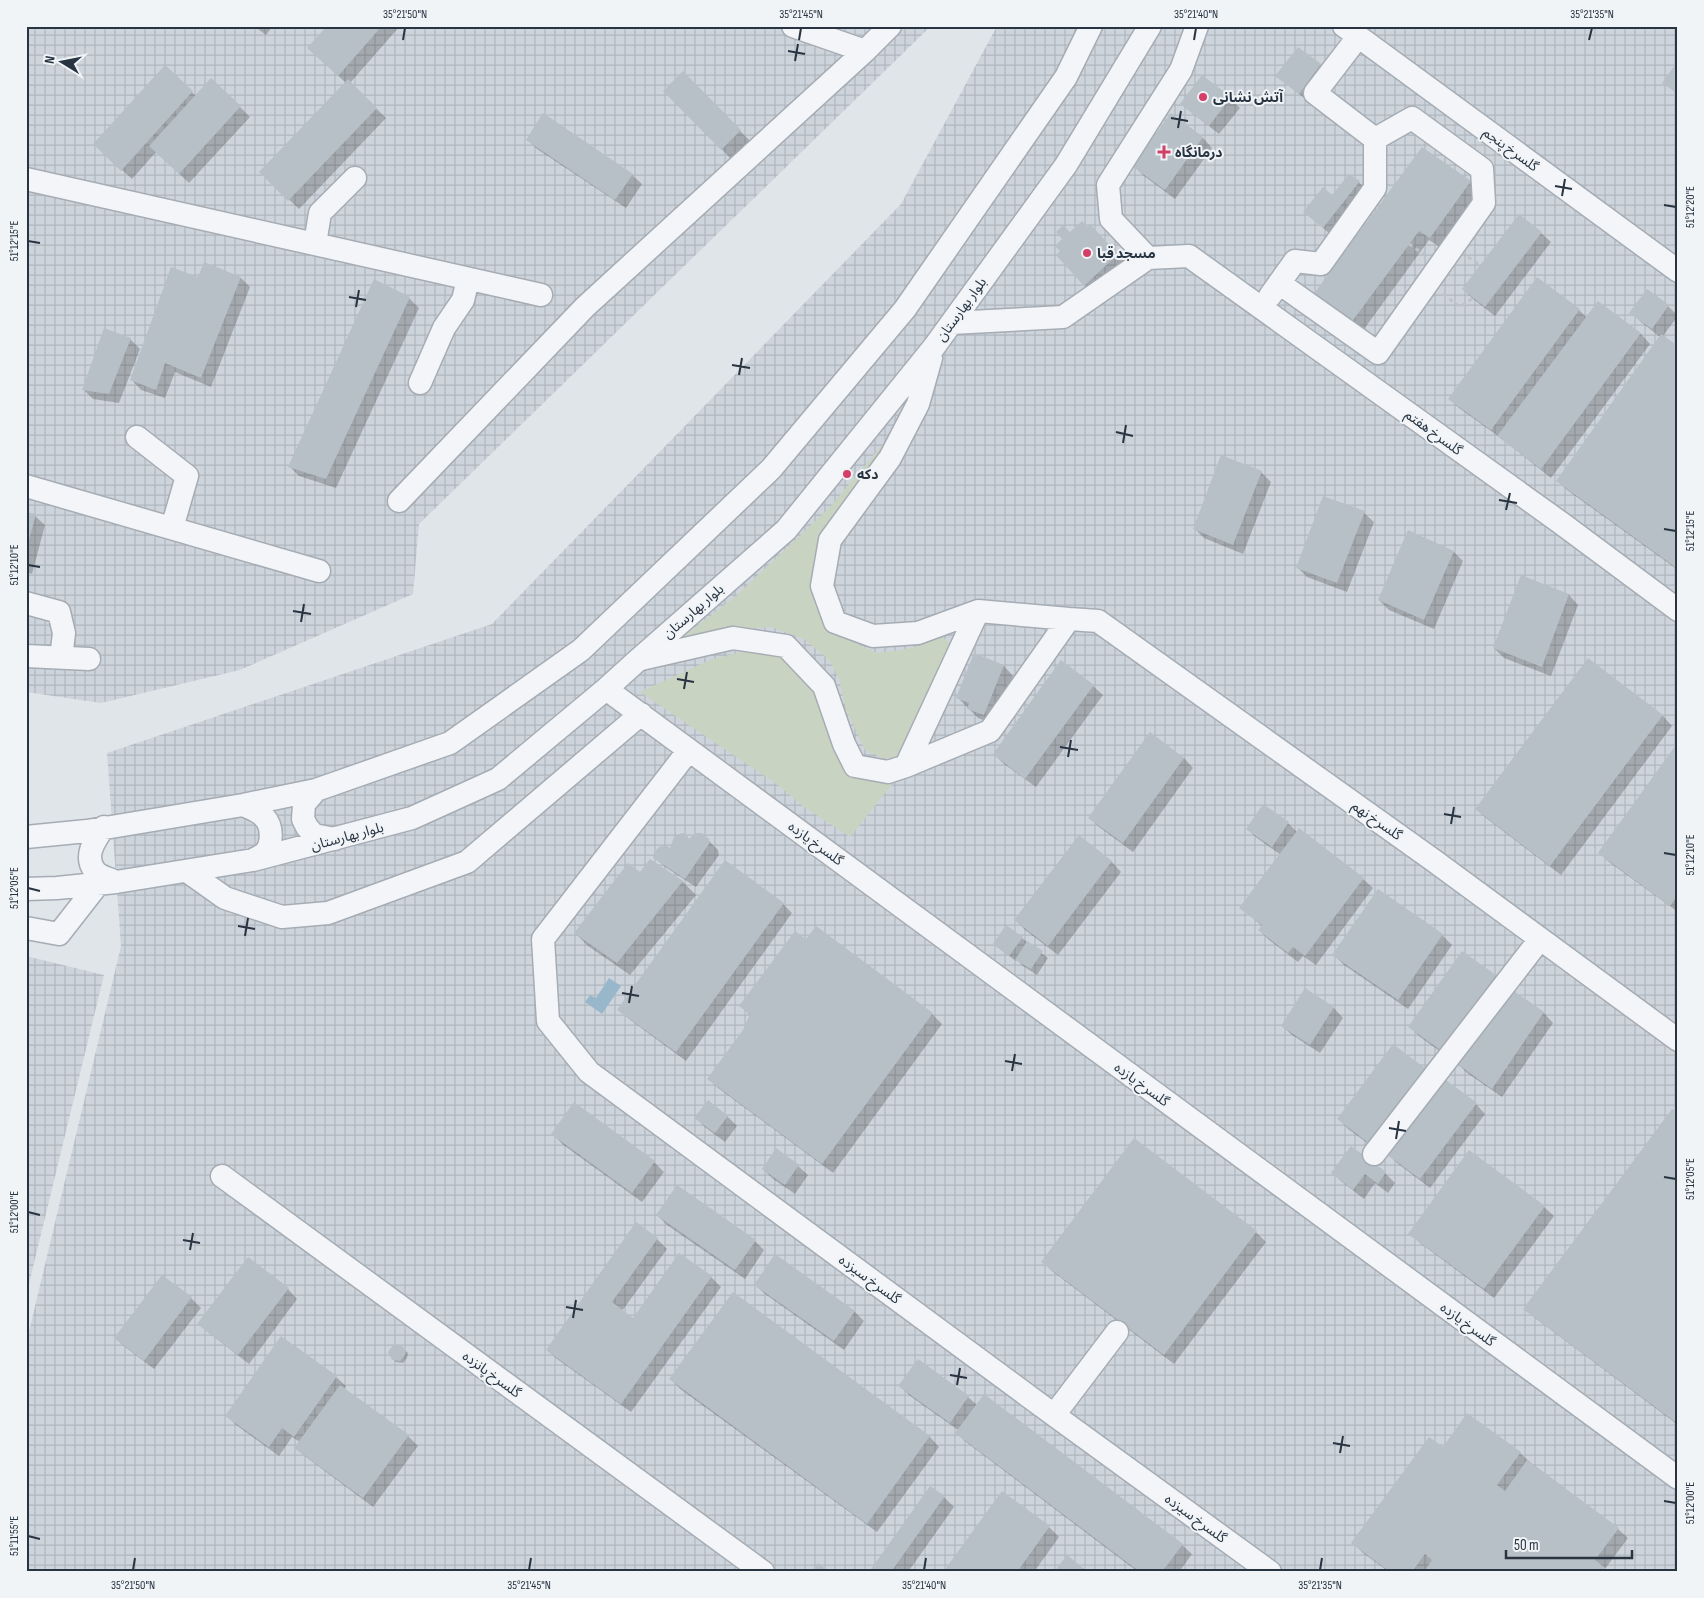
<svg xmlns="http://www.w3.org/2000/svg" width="1704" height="1598" font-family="'Sofia Sans Condensed','Noto Sans Arabic',sans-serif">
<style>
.industrial{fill:url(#industrial-grid)}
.green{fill:#c8d4c1}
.water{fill:#99b7cb}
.shadow{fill:#0003}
.building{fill:#b7bfc7}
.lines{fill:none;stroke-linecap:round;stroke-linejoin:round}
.minor-casing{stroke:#a5acb4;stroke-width:25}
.path{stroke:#bec3c9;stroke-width:3;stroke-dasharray:4 4;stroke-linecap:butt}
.minor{stroke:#f3f5f8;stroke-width:22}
.ticks{fill:none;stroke:#283442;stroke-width:2}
.poi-dot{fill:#d43f66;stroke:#f0f4f7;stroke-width:2}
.labels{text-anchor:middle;stroke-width:4;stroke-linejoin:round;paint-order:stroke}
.poi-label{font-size:14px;font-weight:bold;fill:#283442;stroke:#f0f4f7;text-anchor:start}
.street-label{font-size:14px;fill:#283442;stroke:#f0f4f7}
.neatline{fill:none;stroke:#283442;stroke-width:2}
.ticks-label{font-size:12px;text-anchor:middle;fill:#283442}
</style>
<defs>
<pattern id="industrial-grid" width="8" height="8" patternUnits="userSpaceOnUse" patternTransform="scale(1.25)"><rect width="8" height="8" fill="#ced4dc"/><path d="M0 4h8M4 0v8" fill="none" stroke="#b1b7be"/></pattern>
</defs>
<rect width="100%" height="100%" fill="#e0e5ea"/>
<path class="industrial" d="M26,26H931L419,524L413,594L240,670L101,703L26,692Z
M997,26H1678V1572H26V1344L121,946L107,753L492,624L901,204Z
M26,956L104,975L26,1296Z"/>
<path class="green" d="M895,430L823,538L838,635L877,653L901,650L919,646L932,639L943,637L950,644L947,654L900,756L884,759L865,750L846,710L839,679L829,660L804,639L771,627L745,629L675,643L736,596L829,508Z
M744,651L777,654L798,668L881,782H894L850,837L804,807L778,785L640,692L710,660Z"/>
<path class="water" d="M609,978L621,986L602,1014L585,1002L590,995L596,998Z"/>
<path class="shadow" d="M254,26H273L266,35Z
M329,26H400L350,83L386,118L299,209L260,172L346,83L319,58Z
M1320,65L1326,71L1305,99L1277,76Z
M165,67L196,96L240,107L250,117L189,183L156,152L132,179L104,154Z
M683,73L750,141L731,159L665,91Z
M1230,98L1240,108L1219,134L1192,113L1182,104Z
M1171,115L1203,138L1212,148L1175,199L1144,176L1134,166Z
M527,139L632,175L642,184L626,208L537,149Z
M1359,182L1365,189L1330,234L1305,212Z
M1470,182L1479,192L1440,247L1429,240L1359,336L1322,309Z
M1087,228L1103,239L1130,268L1098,298L1085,285L1062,251L1071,234Z
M1541,233L1551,242L1495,316L1473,299L1463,289Z
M241,278L250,287L211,387L175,372L165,398L141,390L132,380L199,279Z
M1537,279L1579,310L1587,318L1598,303L1641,334L1650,344L1551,478L1502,439L1459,408L1450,399Z
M1647,291L1668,306L1678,316L1662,337L1678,348V570L1567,490L1558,481L1660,337L1641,322L1631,312Z
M409,298L419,308L336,488L299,476L289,466Z
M130,339L140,349L119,403L93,399L83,389Z
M1261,472L1271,482L1243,554L1204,538L1194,528Z
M26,513L35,516L45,525L32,574L26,572Z
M1364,513L1374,522L1347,592L1307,577L1297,567Z
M1409,532L1454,552L1463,561L1434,629L1389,610L1379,600Z
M1521,577L1569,595L1578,605L1551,676L1504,658L1494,648Z
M975,655L1004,666L1013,676L994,724L978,718L958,698Z
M1588,660L1663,716L1672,726L1561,875L1486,818L1476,809Z
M1093,686L1103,695L1036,787L1004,764L994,754Z
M1150,734L1184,758L1193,768L1133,852L1099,827L1090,818Z
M1678,744V912L1609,862L1599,852Z
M1288,823L1297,832L1363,879L1373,888L1316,965L1303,956L1298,962L1269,940L1259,930L1262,926L1241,908L1281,855L1257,838L1247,829Z
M702,834L718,850L719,855L696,887L665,867L655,857L670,850L685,835L690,840Z
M1079,837L1112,862L1121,872L1058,955L1025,930L1016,920Z
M650,861L683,882L696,895L630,975L588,946L575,933L640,874Z
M1378,891L1442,935L1452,945L1408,1009L1344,965L1334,955Z
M783,904L792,913L686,1061L629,1019L619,1010Z
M1022,938L1048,958L1037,975L1023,966L1017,960L1016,961L1001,950L994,944Z
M806,941L932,1014L942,1024L833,1173L718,1088L709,1079L744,1030L751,1016L741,1006Z
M1462,953L1495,976L1505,986L1452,1060L1420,1037L1410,1027Z
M1508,989L1544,1013L1553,1023L1502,1097L1467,1073L1457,1063Z
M1305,990L1334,1008L1343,1018L1320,1053L1292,1035L1282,1026Z
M1426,1070L1381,1153L1348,1129L1339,1119Z
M574,1104L654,1162L664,1172L642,1202L562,1144L553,1134Z
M1476,1104L1485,1114L1430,1188L1397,1163L1387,1153Z
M1678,1115V1425L1535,1318L1525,1309Z
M727,1116L737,1126L725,1142L706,1128L696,1118Z
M1134,1140L1256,1232L1266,1242L1174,1364L1052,1271L1043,1262Z
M1351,1147L1385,1173L1395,1183L1388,1193L1375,1183L1364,1199L1342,1182L1332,1172Z
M798,1166L808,1175L795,1194L773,1179L763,1169Z
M1544,1207L1554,1216L1494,1298L1420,1243L1410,1233Z
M657,1215L755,1241L764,1250L745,1279L667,1225Z
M636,1224L657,1239L667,1249L622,1311L634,1319L711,1277L721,1287L631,1412L557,1359L547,1350Z
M775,1256L855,1312L864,1321L844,1350L765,1294L755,1285Z
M162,1276L191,1298L201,1308L154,1369L125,1347L115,1338Z
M288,1289L297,1299L249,1364L209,1333L199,1324Z
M733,1293L930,1437L939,1447L877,1532L680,1389L671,1379Z
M401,1346L408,1353L407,1358L403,1363L396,1362L393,1359Z
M336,1377L346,1386L344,1389L408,1436L418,1446L373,1507L306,1457L296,1448L300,1442L292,1437L279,1456L236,1425L226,1415Z
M900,1386L968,1397L977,1405L1182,1545L1192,1554L1179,1572H1138L966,1442L956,1433L958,1430L910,1396Z
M1443,1448L1520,1453L1530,1462L1618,1529L1628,1538L1605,1569L1608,1572H1389L1363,1553L1353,1543Z
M930,1488L944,1497L954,1507L908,1572H871Z
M1049,1527L1059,1537L1034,1572H945Z"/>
<path class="building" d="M327,26H382L338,76L307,48Z
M1298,47L1321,64L1299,94L1275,76Z
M1678,61V94L1662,83Z
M165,65L193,91L121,171L93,144Z
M683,71L741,130L721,150L663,91Z
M1202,75L1231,97L1209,126L1180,104Z
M211,78L241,106L179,174L149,146Z
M348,79L377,108L288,201L259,172Z
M543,113L633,174L615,200L526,140Z
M1171,113L1203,137L1165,190L1132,166Z
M1422,147L1471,181L1430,238L1419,231L1348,327L1310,299Z
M1349,174L1360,181L1323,228L1303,212L1323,187L1332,195Z
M1519,214L1542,232L1485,307L1462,289Z
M1082,221L1087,227L1090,224L1118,254L1084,286L1056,255L1060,251L1055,246L1062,239L1056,232L1063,225L1070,232Z
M204,262L241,277L201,378L165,363L156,390L130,380L171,267L198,277Z
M1537,277L1580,309L1491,430L1448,399Z
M374,279L410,297L326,479L288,467Z
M1647,289L1669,305L1652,329L1629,313Z
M1598,301L1641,333L1541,469L1497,436Z
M104,328L131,338L109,394L82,390Z
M1661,334L1678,346V569L1556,481Z
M1221,455L1262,471L1233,545L1193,529Z
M1323,496L1365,511L1337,583L1296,568Z
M26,512L36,514L27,547H26Z
M1408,530L1454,551L1424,620L1378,600Z
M1521,575L1569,594L1542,667L1493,648Z
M974,653L1004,665L984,715L967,709L969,703L956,698Z
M1588,658L1663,715L1550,866L1475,809Z
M1061,660L1094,685L1025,779L993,754Z
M1150,732L1184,758L1123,843L1088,818Z
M1678,742V895L1670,906L1598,853Z
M1263,804L1289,822L1272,847L1246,829Z
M1299,828L1364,878L1305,956L1293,947L1288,953L1258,930L1262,925L1239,908Z
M682,833L686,834L689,839L695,833H702L709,839V844L685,879L653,858L656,850L659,847L666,845L670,848L674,837Z
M1079,835L1112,861L1048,946L1014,920Z
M650,859L683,881L617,963L574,933L628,863L640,872Z
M725,860L784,903L676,1052L617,1010Z
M1378,889L1443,934L1398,1000L1332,955Z
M1006,925L1023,937L1009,956L993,944Z
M816,926L933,1013L822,1164L707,1079L743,1030L750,1014L739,1006L795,931L806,939Z
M1027,941L1043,951L1031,969L1015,960Z
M1462,951L1496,975L1442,1051L1408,1027Z
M1508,987L1544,1012L1492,1089L1456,1063Z
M1305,988L1334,1007L1310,1045L1281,1026Z
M1393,1044L1426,1069L1370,1144L1337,1119Z
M1442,1077L1477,1103L1420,1179L1385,1153Z
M708,1100L728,1116L715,1133L694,1118Z
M574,1102L655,1161L632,1193L551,1134Z
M1672,1109L1678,1113V1424L1523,1309Z
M1134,1138L1257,1231L1164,1355L1041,1262Z
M1351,1146L1386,1172L1378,1184L1365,1174L1353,1190L1331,1173Z
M776,1148L799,1165L785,1185L762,1169Z
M1469,1150L1545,1206L1484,1289L1408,1234Z
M677,1185L756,1240L735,1270L656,1215Z
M636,1222L658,1238L612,1302L633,1318L679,1253L712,1276L621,1404L546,1350Z
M775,1254L855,1311L834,1341L754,1285Z
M248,1257L289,1288L238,1355L197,1324Z
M162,1275L192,1297L144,1361L114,1338Z
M733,1292L930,1436L867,1524L669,1379Z
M281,1336L337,1376L294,1437L282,1428L269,1447L225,1416Z
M393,1345H401L406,1350L405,1355L400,1361L392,1360L388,1352Z
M918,1359L969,1396L950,1423L898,1386Z
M340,1385L409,1435L363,1498L294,1448Z
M984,1394L1183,1544L1162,1572H1140L955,1433Z
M1467,1413L1521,1452L1497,1485L1505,1491L1527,1460L1619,1528L1595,1560L1610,1572H1424L1432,1560L1425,1554L1412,1572H1390L1351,1543L1429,1437L1443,1447Z
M930,1486L945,1496L891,1572H869Z
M1002,1491L1050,1526L1017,1572H943Z
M1067,1555L1088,1572H1054Z
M818,1563L830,1572H811Z"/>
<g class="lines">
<g class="minor-casing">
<path id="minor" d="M793,26L865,51
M1344,26L1678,271
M26,179L541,295
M315,244L320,213L355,178
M1148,258L1111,219L1108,185L1181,70L1197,26
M1279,283L1378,353L1484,203L1482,169L1412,118L1375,139L1315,93L1358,37
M1270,296L1295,261L1321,264L1375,188V139
M952,323L1063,317L1148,258L1189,256L1561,523L1678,610
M931,358L918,404L890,458L830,540L822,586L835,622L873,636L918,633L978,611L1069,619L990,731L906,766L978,611
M420,383L444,328L463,300L468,279
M137,437L187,476L172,528
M26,486L319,571
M399,501L585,307L865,51L890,26
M26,603L59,612L64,633L61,658
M1069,619L1098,621L1433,860L1678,1040
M26,656L89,659
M641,659L733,638L786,646L824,686L844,744L855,766L888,772L906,766
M606,689L1678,1478
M689,750L543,939L548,1021L589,1072L1054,1415L1270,1572
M316,790L304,804L303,819L307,827L314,835L335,839
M243,805C250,808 259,811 264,817C273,826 273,845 264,854C261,856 256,858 253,860
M104,827C95,840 83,856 95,871C99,876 110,879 116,882
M26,837L87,831L243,805L316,790L450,743L581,650L771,469L905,309L1066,77L1091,26
M187,871L225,898L282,917L328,913L467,862L641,714
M26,889L57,888L116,882L253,860L412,818L498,779L606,689L638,660L786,530L934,347L1066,165L1150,26
M26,928L59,934L98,884
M1374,1154L1540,939
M222,1176L763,1572
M1054,1415L1117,1332"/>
</g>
<path class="path" d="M1409,244L1425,255
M1468,257L1480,265
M1443,294L1460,307L1473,298"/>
<use href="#minor" class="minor"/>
</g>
<path class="ticks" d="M403,40L405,28M799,40L801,28M1194,40L1196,28M1589,40L1592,28M788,51L805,54M795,61L798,44M1171,118L1188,121M1178,128L1181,111M1555,186L1572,189M1562,196L1565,179M1664,205L1676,207M28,241L40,243M349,297L366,300M356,307L359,290M732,365L750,368M739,375L742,358M1116,432L1133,436M1123,443L1126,425M1499,500L1517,503M1506,510L1510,493M1664,529L1676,531M28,565L40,567M293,611L311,614M301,622L304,604M677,679L694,682M684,689L687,672M1060,747L1078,750M1068,757L1071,740M1444,814L1461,817M1451,824L1454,807M1664,853L1676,855M28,888L40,891M238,926L255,929M245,936L248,918M622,993L639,996M629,1003L632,986M1005,1061L1022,1064M1012,1071L1015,1054M1389,1128L1406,1131M1396,1139L1399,1121M1664,1177L1676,1179M28,1212L40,1215M183,1240L200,1243M190,1250L193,1233M566,1307L583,1310M573,1318L576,1300M950,1375L967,1378M957,1385L960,1368M1333,1443L1350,1446M1340,1453L1343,1436M1664,1501L1676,1503M28,1536L40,1539M133,1570L135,1558M529,1570L531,1558M924,1570L926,1558M1320,1570L1322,1558"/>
<g class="poi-dot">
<circle cx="1203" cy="97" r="5"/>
<path d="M1161.5 144.5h5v5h5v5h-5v5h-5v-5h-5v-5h5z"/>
<circle cx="1087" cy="253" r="5"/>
<circle cx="847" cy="474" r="5"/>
</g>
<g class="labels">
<g class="poi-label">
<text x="1213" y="102">آتش نشانی</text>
<text x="1175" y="157">درمانگاه</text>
<text x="1097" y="258">مسجد قبا</text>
<text x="857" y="479">دکه</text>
</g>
<g class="street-label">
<text transform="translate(1511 149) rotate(36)" y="5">گلسرخ پنجم</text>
<text transform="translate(961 309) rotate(-54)" y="5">بلوار بهارستان</text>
<text transform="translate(1434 432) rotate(36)" y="5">گلسرخ هفتم</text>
<text transform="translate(693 611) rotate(-41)" y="5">بلوار بهارستان</text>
<text transform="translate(1377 820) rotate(35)" y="5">گلسرخ نهم</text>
<text transform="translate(347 836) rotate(-15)" y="5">بلوار بهارستان</text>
<text transform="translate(816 843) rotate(36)" y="5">گلسرخ یازده</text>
<text transform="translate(1142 1084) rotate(36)" y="5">گلسرخ یازده</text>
<text transform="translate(870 1279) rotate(36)" y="5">گلسرخ سیزده</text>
<text transform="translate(1468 1324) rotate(36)" y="5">گلسرخ یازده</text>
<text transform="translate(492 1374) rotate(36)" y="5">گلسرخ پانزده</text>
<text transform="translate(1196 1518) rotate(36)" y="5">گلسرخ سیزده</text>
</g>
</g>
<rect width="1704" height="1598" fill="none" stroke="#f0f4f7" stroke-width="55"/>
<g transform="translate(62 62) rotate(280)" stroke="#f0f4f7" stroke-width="4" paint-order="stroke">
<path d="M0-4L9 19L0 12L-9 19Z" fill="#283442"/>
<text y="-8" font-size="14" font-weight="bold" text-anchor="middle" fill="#283442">N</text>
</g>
<path d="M1506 1550v8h126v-8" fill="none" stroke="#283442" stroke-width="2.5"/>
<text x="1514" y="1550" font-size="15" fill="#283442" stroke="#f0f4f7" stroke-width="4" paint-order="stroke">50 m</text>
<rect x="28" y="28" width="1648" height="1542" class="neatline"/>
<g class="ticks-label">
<text x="405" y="18">35°21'50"N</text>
<text x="801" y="18">35°21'45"N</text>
<text x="1196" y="18">35°21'40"N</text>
<text x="1592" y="18">35°21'35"N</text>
<text transform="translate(1690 207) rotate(-90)" y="4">51°12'20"E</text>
<text transform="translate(14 241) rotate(-90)" y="4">51°12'15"E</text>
<text transform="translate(1690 531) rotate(-90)" y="4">51°12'15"E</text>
<text transform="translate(14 565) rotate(-90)" y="4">51°12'10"E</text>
<text transform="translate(1690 855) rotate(-90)" y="4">51°12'10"E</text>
<text transform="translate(14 888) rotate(-90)" y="4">51°12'05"E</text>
<text transform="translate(1690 1179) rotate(-90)" y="4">51°12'05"E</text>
<text transform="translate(14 1212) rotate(-90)" y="4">51°12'00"E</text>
<text transform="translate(1690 1503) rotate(-90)" y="4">51°12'00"E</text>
<text transform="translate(14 1536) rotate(-90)" y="4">51°11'55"E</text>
<text x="133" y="1589">35°21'50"N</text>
<text x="529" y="1589">35°21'45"N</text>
<text x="924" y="1589">35°21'40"N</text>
<text x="1320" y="1589">35°21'35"N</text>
</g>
</svg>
